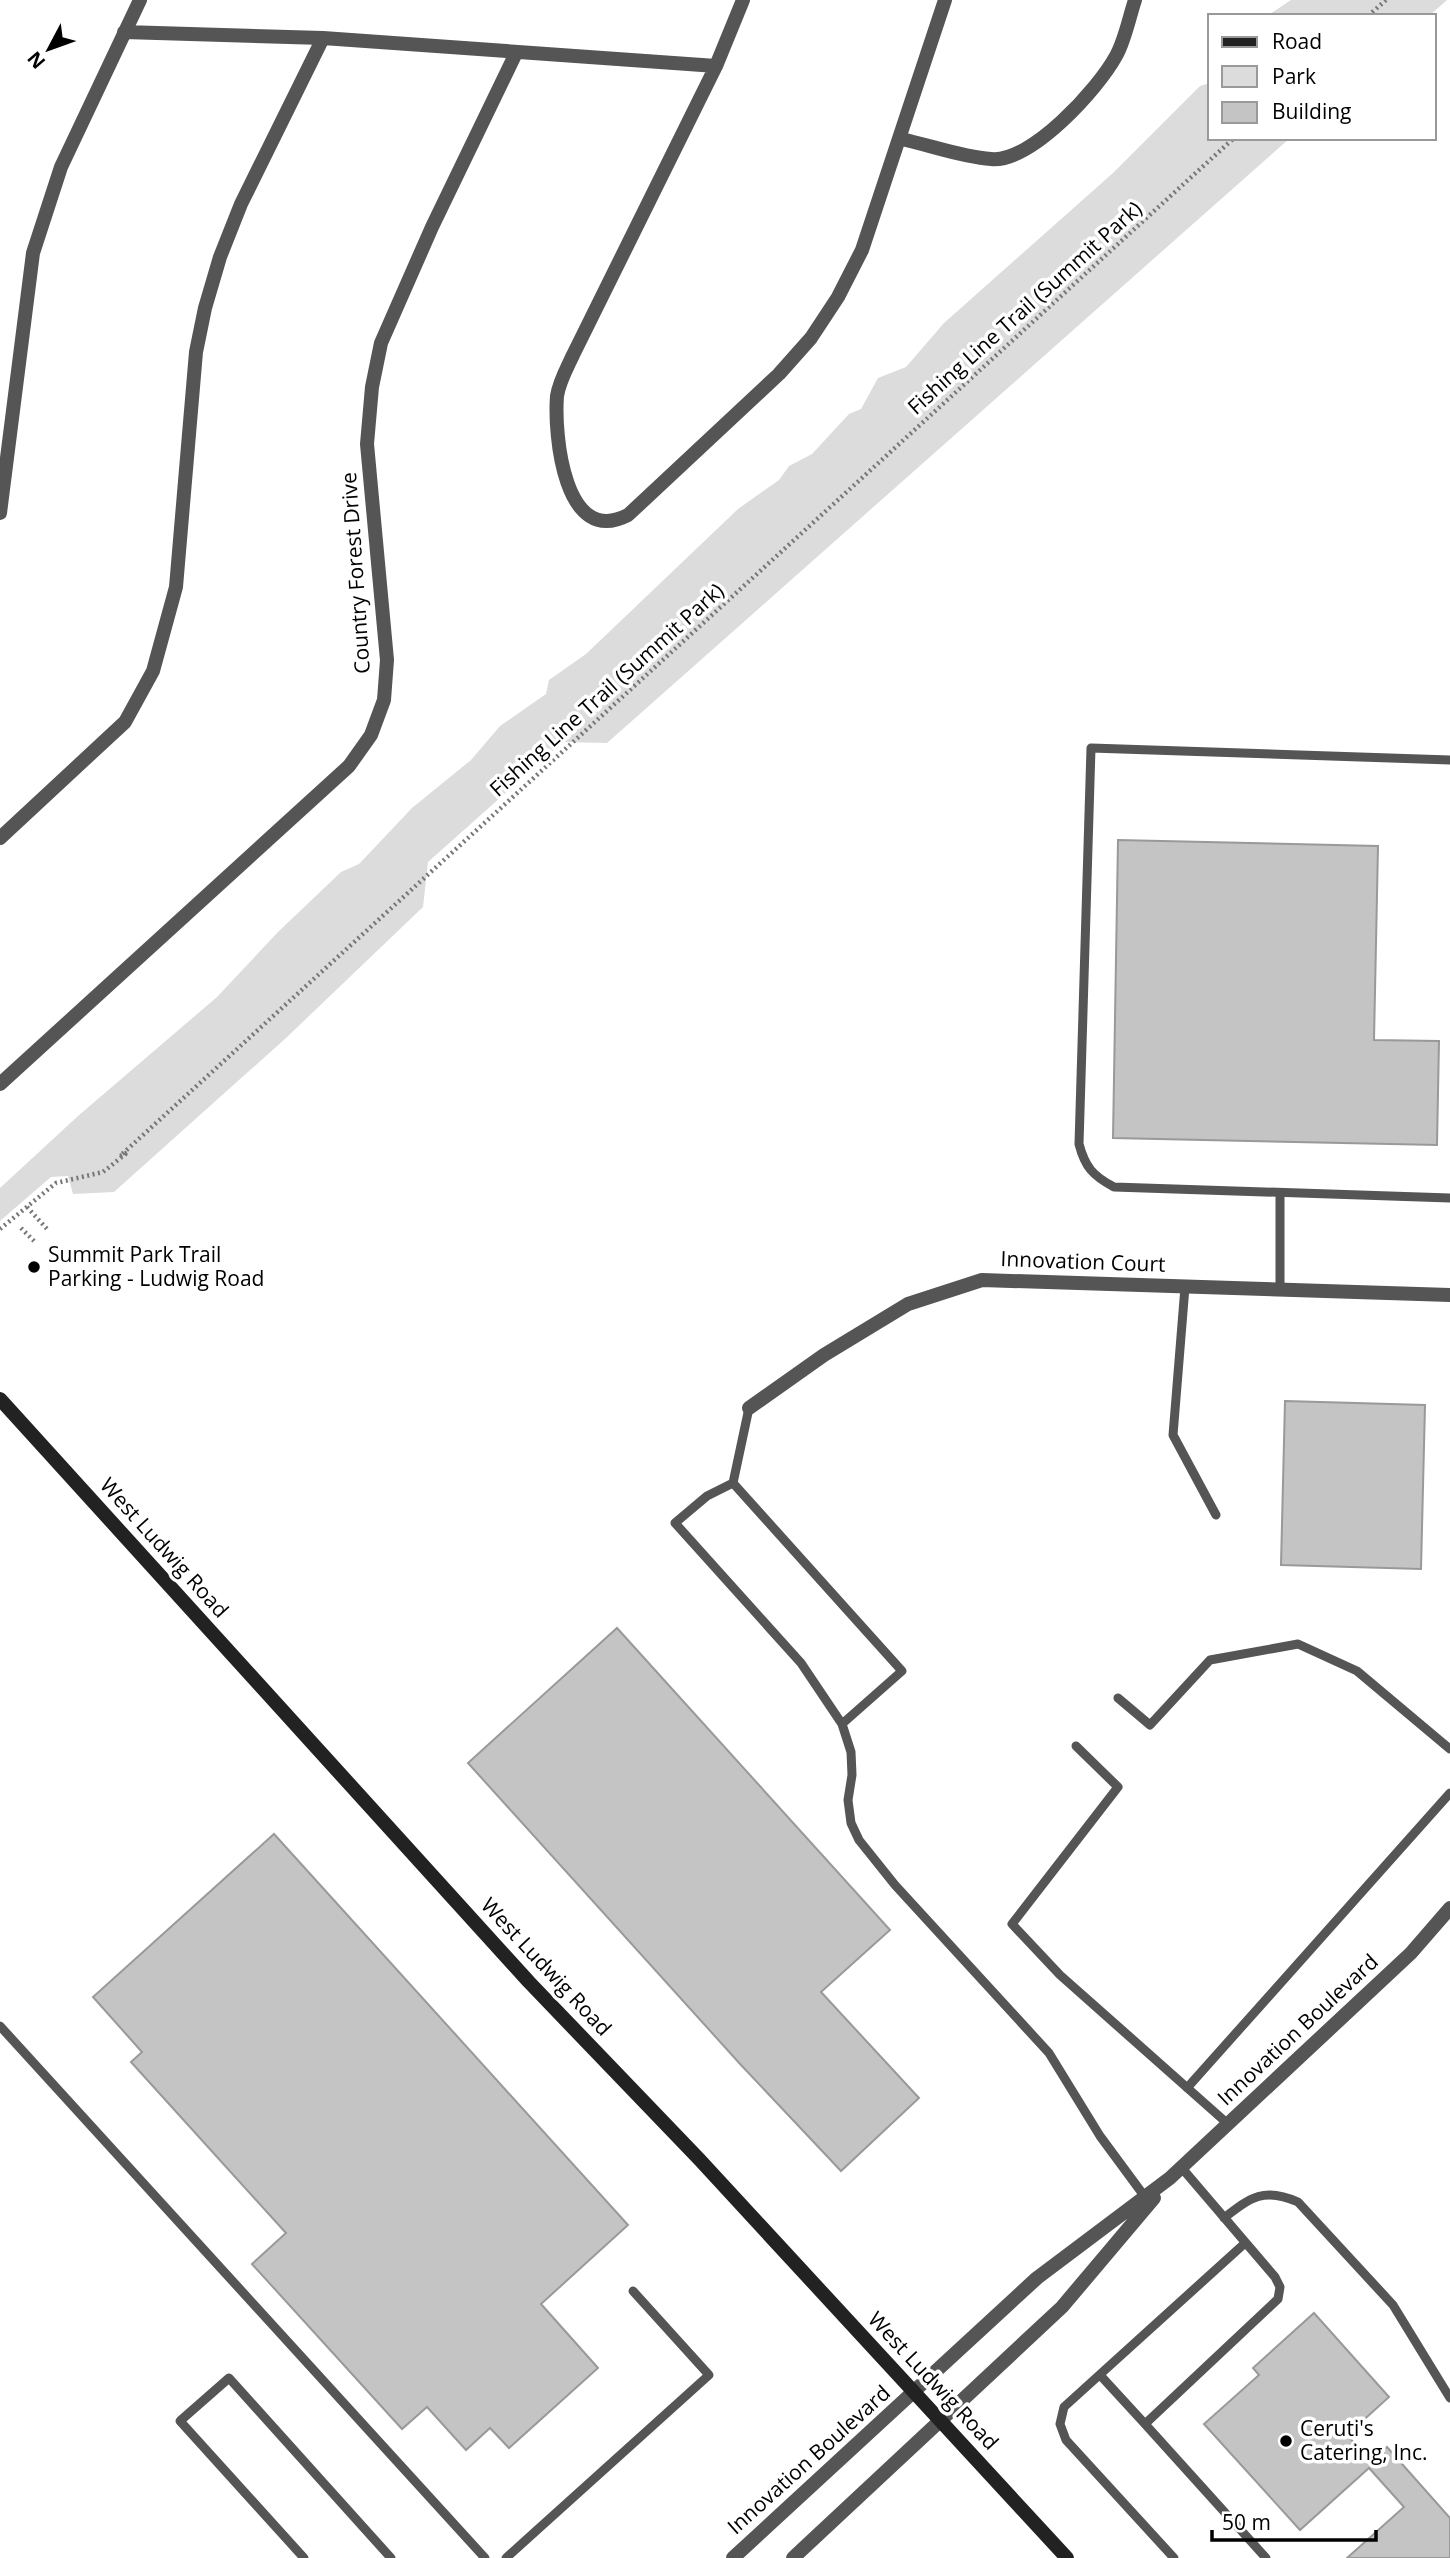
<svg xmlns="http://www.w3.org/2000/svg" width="1450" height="2558" font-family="'Open Sans',sans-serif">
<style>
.green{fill:#dcdcdc}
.building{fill:#c4c4c4;stroke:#999;stroke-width:2}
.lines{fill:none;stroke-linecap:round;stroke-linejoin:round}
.path{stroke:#777;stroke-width:4.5;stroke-dasharray:2 3.5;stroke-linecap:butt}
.service{stroke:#555;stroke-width:9}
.minor{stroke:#555;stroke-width:14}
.tertiary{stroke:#555;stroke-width:14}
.secondary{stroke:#222;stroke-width:14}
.poi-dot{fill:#000;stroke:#fff;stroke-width:2.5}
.labels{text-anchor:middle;stroke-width:7;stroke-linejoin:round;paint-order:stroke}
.street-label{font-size:21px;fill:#000;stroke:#fff}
.poi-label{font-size:21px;fill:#000;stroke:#fff;text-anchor:start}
</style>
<rect width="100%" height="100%" fill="#fff"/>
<path class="green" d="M1291,0H1447L1429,16H1267Z
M1210,83V138H1290L607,743L563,742L428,862L423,907L286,1038L114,1192L73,1194L68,1176L51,1177L0,1221V1188L78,1116L217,997L278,932L341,872L359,864L412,808L471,760L500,726L546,694L549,680L586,654L738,509L779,480L789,466L812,454L849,414L861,409L878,378L906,367L944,323L1113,173L1200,86Z"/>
<path class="building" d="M1118,840L1378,846L1374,1040L1439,1041L1437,1145L1113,1138Z
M1285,1401L1425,1405L1421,1569L1281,1565Z
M617,1628L890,1930L821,1992L919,2098L841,2171L741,2065L468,1763Z
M274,1834L628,2225L541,2304L598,2368L509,2448L490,2428L466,2450L427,2407L402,2429L252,2264L286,2233L131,2062L142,2052L93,1997Z
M1314,2313L1389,2397L1347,2435L1371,2462L1387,2447L1450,2518V2558H1347L1404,2507L1369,2468L1300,2530L1204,2424L1259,2375L1253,2368Z"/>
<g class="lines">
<path class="path" d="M1368,16L1386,0
M27,1207L47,1229
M21,1228L34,1241
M0,1229L56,1183L103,1172L128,1152L120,1156L1234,138"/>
<path class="service" d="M1450,760L1091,748L1079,1144C1085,1167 1093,1176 1114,1187L1450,1198
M1185,1287L1173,1435L1216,1515
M1280,1289V1194
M749,1408L733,1483L902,1671L842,1724
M733,1483L707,1496L675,1523L801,1663L842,1724L851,1752L852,1775L848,1800L851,1823L859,1840L895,1885L1049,2053L1100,2136L1145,2197
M1118,1698L1150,1725L1210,1660L1298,1644L1357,1671L1450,1749
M1076,1746L1118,1787L1012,1924L1060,1975L1228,2124
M0,2026L485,2558
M1187,2088L1450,1793
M1181,2167L1275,2277L1280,2287L1278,2299L1145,2424L1266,2558
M1224,2218C1251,2197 1264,2187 1298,2202L1393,2305L1450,2398
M1100,2375L1145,2424
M304,2558L180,2421L229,2378L391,2558
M506,2558L709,2375L633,2291
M1174,2558L1066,2440L1060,2424L1064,2407L1244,2244"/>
<path class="minor" d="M743,0L716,66L573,355C567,368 559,382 557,396C554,435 564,548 628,515L779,374L811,338L838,297L862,250L945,0
M124,32L323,38L716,66
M901,139C930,145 961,157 991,159C1031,163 1098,89 1116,56C1125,40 1129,18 1135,0
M0,513L33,253L61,167L140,0
M0,838L125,722L153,671L176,587L196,352L205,308L220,257L241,204L323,38
M0,1084L349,766L371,735L384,700L387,660L367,444L372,387L381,343L432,227L516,53
M749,1408L824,1355L908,1304L982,1280L1450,1295"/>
<path class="tertiary" d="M733,2558L1037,2278L1170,2178L1411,1953L1450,1908
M793,2558L1062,2307L1154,2198"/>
<path class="secondary" d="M0,1399L529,1982L699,2159L1067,2558"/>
</g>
<g class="poi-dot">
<circle cx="34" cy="1267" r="7"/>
<circle cx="1286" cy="2441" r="7"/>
</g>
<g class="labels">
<g class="street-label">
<text transform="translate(1025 308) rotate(-42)" y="7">Fishing Line Trail (Summit Park)</text>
<text transform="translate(356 573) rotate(-94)" y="7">Country Forest Drive</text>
<text transform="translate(607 690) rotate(-42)" y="7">Fishing Line Trail (Summit Park)</text>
<text transform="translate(1083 1262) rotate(2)" y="7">Innovation Court</text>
<text transform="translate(164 1548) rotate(48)" y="7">West Ludwig Road</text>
<text transform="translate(546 1967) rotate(47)" y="7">West Ludwig Road</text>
<text transform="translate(1298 2030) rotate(-43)" y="7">Innovation Boulevard</text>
<text transform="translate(933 2381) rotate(47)" y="7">West Ludwig Road</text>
<text transform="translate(809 2460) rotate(-42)" y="7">Innovation Boulevard</text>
</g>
<g class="poi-label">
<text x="48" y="1262">Summit Park Trail<tspan x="48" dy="24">Parking - Ludwig Road</tspan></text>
<text x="1300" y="2436">Ceruti's<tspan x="1300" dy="24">Catering, Inc.</tspan></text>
</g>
</g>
<rect x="1208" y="14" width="228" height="126" fill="#ffffff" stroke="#999999" stroke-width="2"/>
<rect x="1222" y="37" width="35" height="10" fill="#222222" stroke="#999999" stroke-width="2"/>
<text x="1272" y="49" font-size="21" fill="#000000">Road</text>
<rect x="1222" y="66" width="35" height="21" fill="#dcdcdc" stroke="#999999" stroke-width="2"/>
<text x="1272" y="84" font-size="21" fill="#000000">Park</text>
<rect x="1222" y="102" width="35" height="21" fill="#c4c4c4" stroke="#999999" stroke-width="2"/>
<text x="1272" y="119" font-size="21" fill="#000000">Building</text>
<g transform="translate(49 49) rotate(229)" stroke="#ffffff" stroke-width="5" paint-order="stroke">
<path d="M0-5L12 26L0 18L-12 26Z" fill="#000000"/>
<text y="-10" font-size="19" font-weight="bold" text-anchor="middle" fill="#000000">N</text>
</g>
<path d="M1212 2530v10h164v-10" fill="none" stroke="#000000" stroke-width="3.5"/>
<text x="1222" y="2530" font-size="21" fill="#000000" stroke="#ffffff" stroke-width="5" paint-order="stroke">50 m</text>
</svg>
